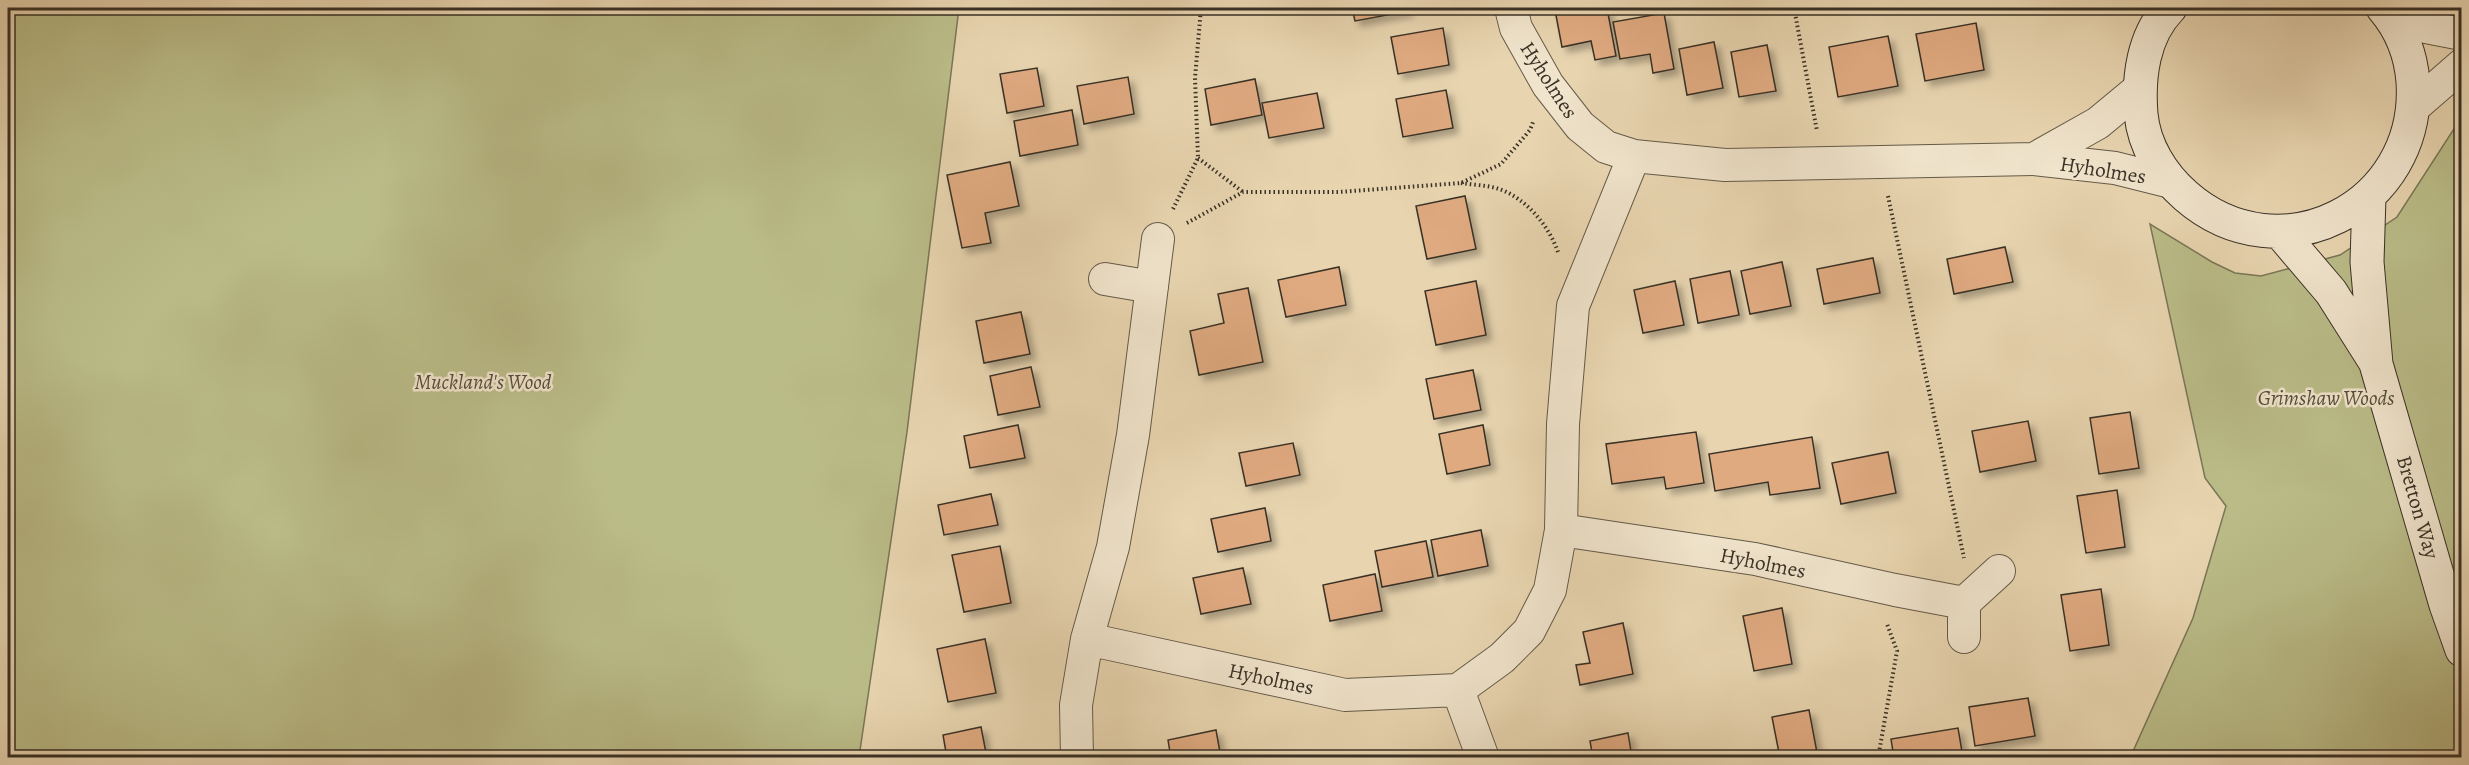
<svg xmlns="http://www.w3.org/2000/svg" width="2469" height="765" font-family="Alegreya,serif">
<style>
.green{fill:#babc88;stroke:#7a7657;stroke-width:1.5}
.building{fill:#e0aa81;stroke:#393126;stroke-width:1.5;filter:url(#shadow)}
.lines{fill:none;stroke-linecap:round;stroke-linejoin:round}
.street-casing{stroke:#655a48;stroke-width:34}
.secondary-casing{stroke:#393126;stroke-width:35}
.path{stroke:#393126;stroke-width:4;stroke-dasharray:1.5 3;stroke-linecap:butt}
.street{stroke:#f0e4cc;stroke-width:32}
.secondary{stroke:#f0e4cc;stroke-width:33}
.labels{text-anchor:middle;stroke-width:5;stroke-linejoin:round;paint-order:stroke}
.street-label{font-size:21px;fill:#393126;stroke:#f0e4cc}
.park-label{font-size:21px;font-style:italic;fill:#534d3a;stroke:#f0e4cc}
</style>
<defs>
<filter id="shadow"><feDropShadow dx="5.5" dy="5.5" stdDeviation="3" flood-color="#0004"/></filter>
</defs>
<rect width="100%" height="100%" fill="#e8d5b0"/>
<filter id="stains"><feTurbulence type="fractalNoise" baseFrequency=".00333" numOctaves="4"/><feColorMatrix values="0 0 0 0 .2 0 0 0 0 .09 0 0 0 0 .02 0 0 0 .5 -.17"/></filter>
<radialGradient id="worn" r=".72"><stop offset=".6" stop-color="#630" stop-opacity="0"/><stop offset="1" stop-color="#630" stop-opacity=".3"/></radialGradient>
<path class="green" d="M8,8H959L907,432L859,757H8Z
M2461,118V757L2130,758L2193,618L2226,506L2205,478L2150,224L2212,262L2235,273L2261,276L2340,255L2397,217Z"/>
<path class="building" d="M1352,8H1408L1409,11L1355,21Z
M1568,8H1607L1616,56L1595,60L1591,41L1562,47L1555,10Z
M1664,13L1674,69L1653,73L1650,54L1620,59L1613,22Z
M1976,23L1984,70L1925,81L1916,34Z
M1443,28L1449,65L1398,74L1391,37Z
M1888,36L1898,86L1838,97L1829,47Z
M1714,42L1723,88L1687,95L1679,49Z
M1767,45L1776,91L1739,97L1731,52Z
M1037,68L1044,106L1007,113L1000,74Z
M1128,77L1134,114L1084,124L1077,86Z
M1255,79L1262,115L1211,125L1205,89Z
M1446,90L1453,128L1403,137L1396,99Z
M1317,93L1324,128L1269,138L1262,103Z
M1072,110L1078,145L1020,156L1014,121Z
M1010,162L1019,206L985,213L991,243L962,248L947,175Z
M1465,196L1476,249L1427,259L1416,206Z
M2005,247L2013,282L1954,294L1947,259Z
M1873,258L1880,293L1824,304L1817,269Z
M1782,262L1791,306L1750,314L1741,271Z
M1339,267L1346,305L1286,317L1278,280Z
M1730,271L1739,315L1698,323L1690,279Z
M1476,281L1486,335L1436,345L1425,291Z
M1675,281L1684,325L1643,333L1634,290Z
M1248,288L1263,362L1199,375L1190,331L1224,323L1218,294Z
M1021,312L1030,354L984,363L976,321Z
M1031,367L1040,407L998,415L990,376Z
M1473,370L1481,410L1434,419L1426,379Z
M2130,412L2139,468L2099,474L2090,418Z
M2028,421L2036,461L1980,472L1972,431Z
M1018,425L1025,458L970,468L964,436Z
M1483,425L1490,465L1447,474L1439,434Z
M1696,432L1704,483L1666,489L1664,477L1612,484L1606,444Z
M1812,437L1820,488L1770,495L1768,482L1715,491L1709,454Z
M1293,443L1300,475L1246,486L1239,453Z
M1888,452L1896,493L1841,504L1832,463Z
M2117,490L2125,547L2086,553L2077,496Z
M991,494L998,525L944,535L938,505Z
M1265,508L1271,541L1218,552L1211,519Z
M1481,530L1488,566L1438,576L1431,540Z
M1426,541L1433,577L1382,587L1375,551Z
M1000,546L1011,603L964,612L952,555Z
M1243,568L1251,604L1201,614L1193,578Z
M1375,574L1382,611L1330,621L1323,585Z
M2101,589L2109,645L2070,651L2061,595Z
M1782,608L1792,664L1754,671L1743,616Z
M1623,623L1633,674L1580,685L1576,665L1590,663L1583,632Z
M985,639L996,693L948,702L937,649Z
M2028,698L2035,736L1975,746L1969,707Z
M1809,710L1818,758H1780L1772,717Z
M981,727L987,758H947L943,735Z
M1958,728L1963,758H1894L1891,739Z
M1216,730L1221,758H1171L1168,740Z
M1628,733L1632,758H1593L1590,741Z"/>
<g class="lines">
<g class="street-casing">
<path id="street" d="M1511,8L1516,28L1548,85L1580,126L1606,147L1634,156L1725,165L2034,159L2115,168L2171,182
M2395,21L2462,34
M2415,106L2462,65
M2034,159L2098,123L2139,89
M1105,279L1152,287
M1561,530L1755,559L1895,590L1964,603L1999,571
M1964,603V637
M1087,639L1345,695L1458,690L1502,658L1529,631L1550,590L1561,530L1563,424L1573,306L1634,156
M1458,690L1483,758
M1077,758L1076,705L1087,639L1113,547L1133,435L1158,239"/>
</g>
<g class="secondary-casing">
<path id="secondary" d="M2170,8C2143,35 2138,78 2141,114C2144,146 2162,175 2186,196C2280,278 2421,207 2413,82C2411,55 2401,29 2383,8
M2369,197L2367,262L2376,364L2446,605L2462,650
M2280,232L2331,292L2374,360"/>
</g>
<path class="path" d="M1794,8L1817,131
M1198,158L1243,192
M1461,183C1473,185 1487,185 1499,189C1526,198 1549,226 1558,252
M1888,196L1964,558
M1173,209L1198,158L1195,78L1201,8
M1187,223L1243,192H1339L1461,183L1501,164L1530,130L1533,122
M1878,758L1897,651L1887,624"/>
<use href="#street" class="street"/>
<use href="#secondary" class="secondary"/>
</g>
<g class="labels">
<g class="street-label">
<text transform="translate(1549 80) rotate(57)" y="7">Hyholmes</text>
<text transform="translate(2103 170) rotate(9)" y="7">Hyholmes</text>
<text transform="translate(2418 507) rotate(74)" y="7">Bretton Way</text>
<text transform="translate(1763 563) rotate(11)" y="7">Hyholmes</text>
<text transform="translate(1271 679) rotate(12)" y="7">Hyholmes</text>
</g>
<g class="park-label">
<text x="483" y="389">Muckland's Wood</text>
<text x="2326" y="405">Grimshaw Woods</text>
</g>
</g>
<rect width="2469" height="765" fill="none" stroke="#e8d5b0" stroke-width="30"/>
<rect x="9" y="9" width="2451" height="747" fill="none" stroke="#393126" stroke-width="3"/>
<rect x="15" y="15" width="2439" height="735" fill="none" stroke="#393126" stroke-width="1.5"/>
<rect width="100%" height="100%" filter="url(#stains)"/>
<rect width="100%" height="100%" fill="url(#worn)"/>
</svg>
